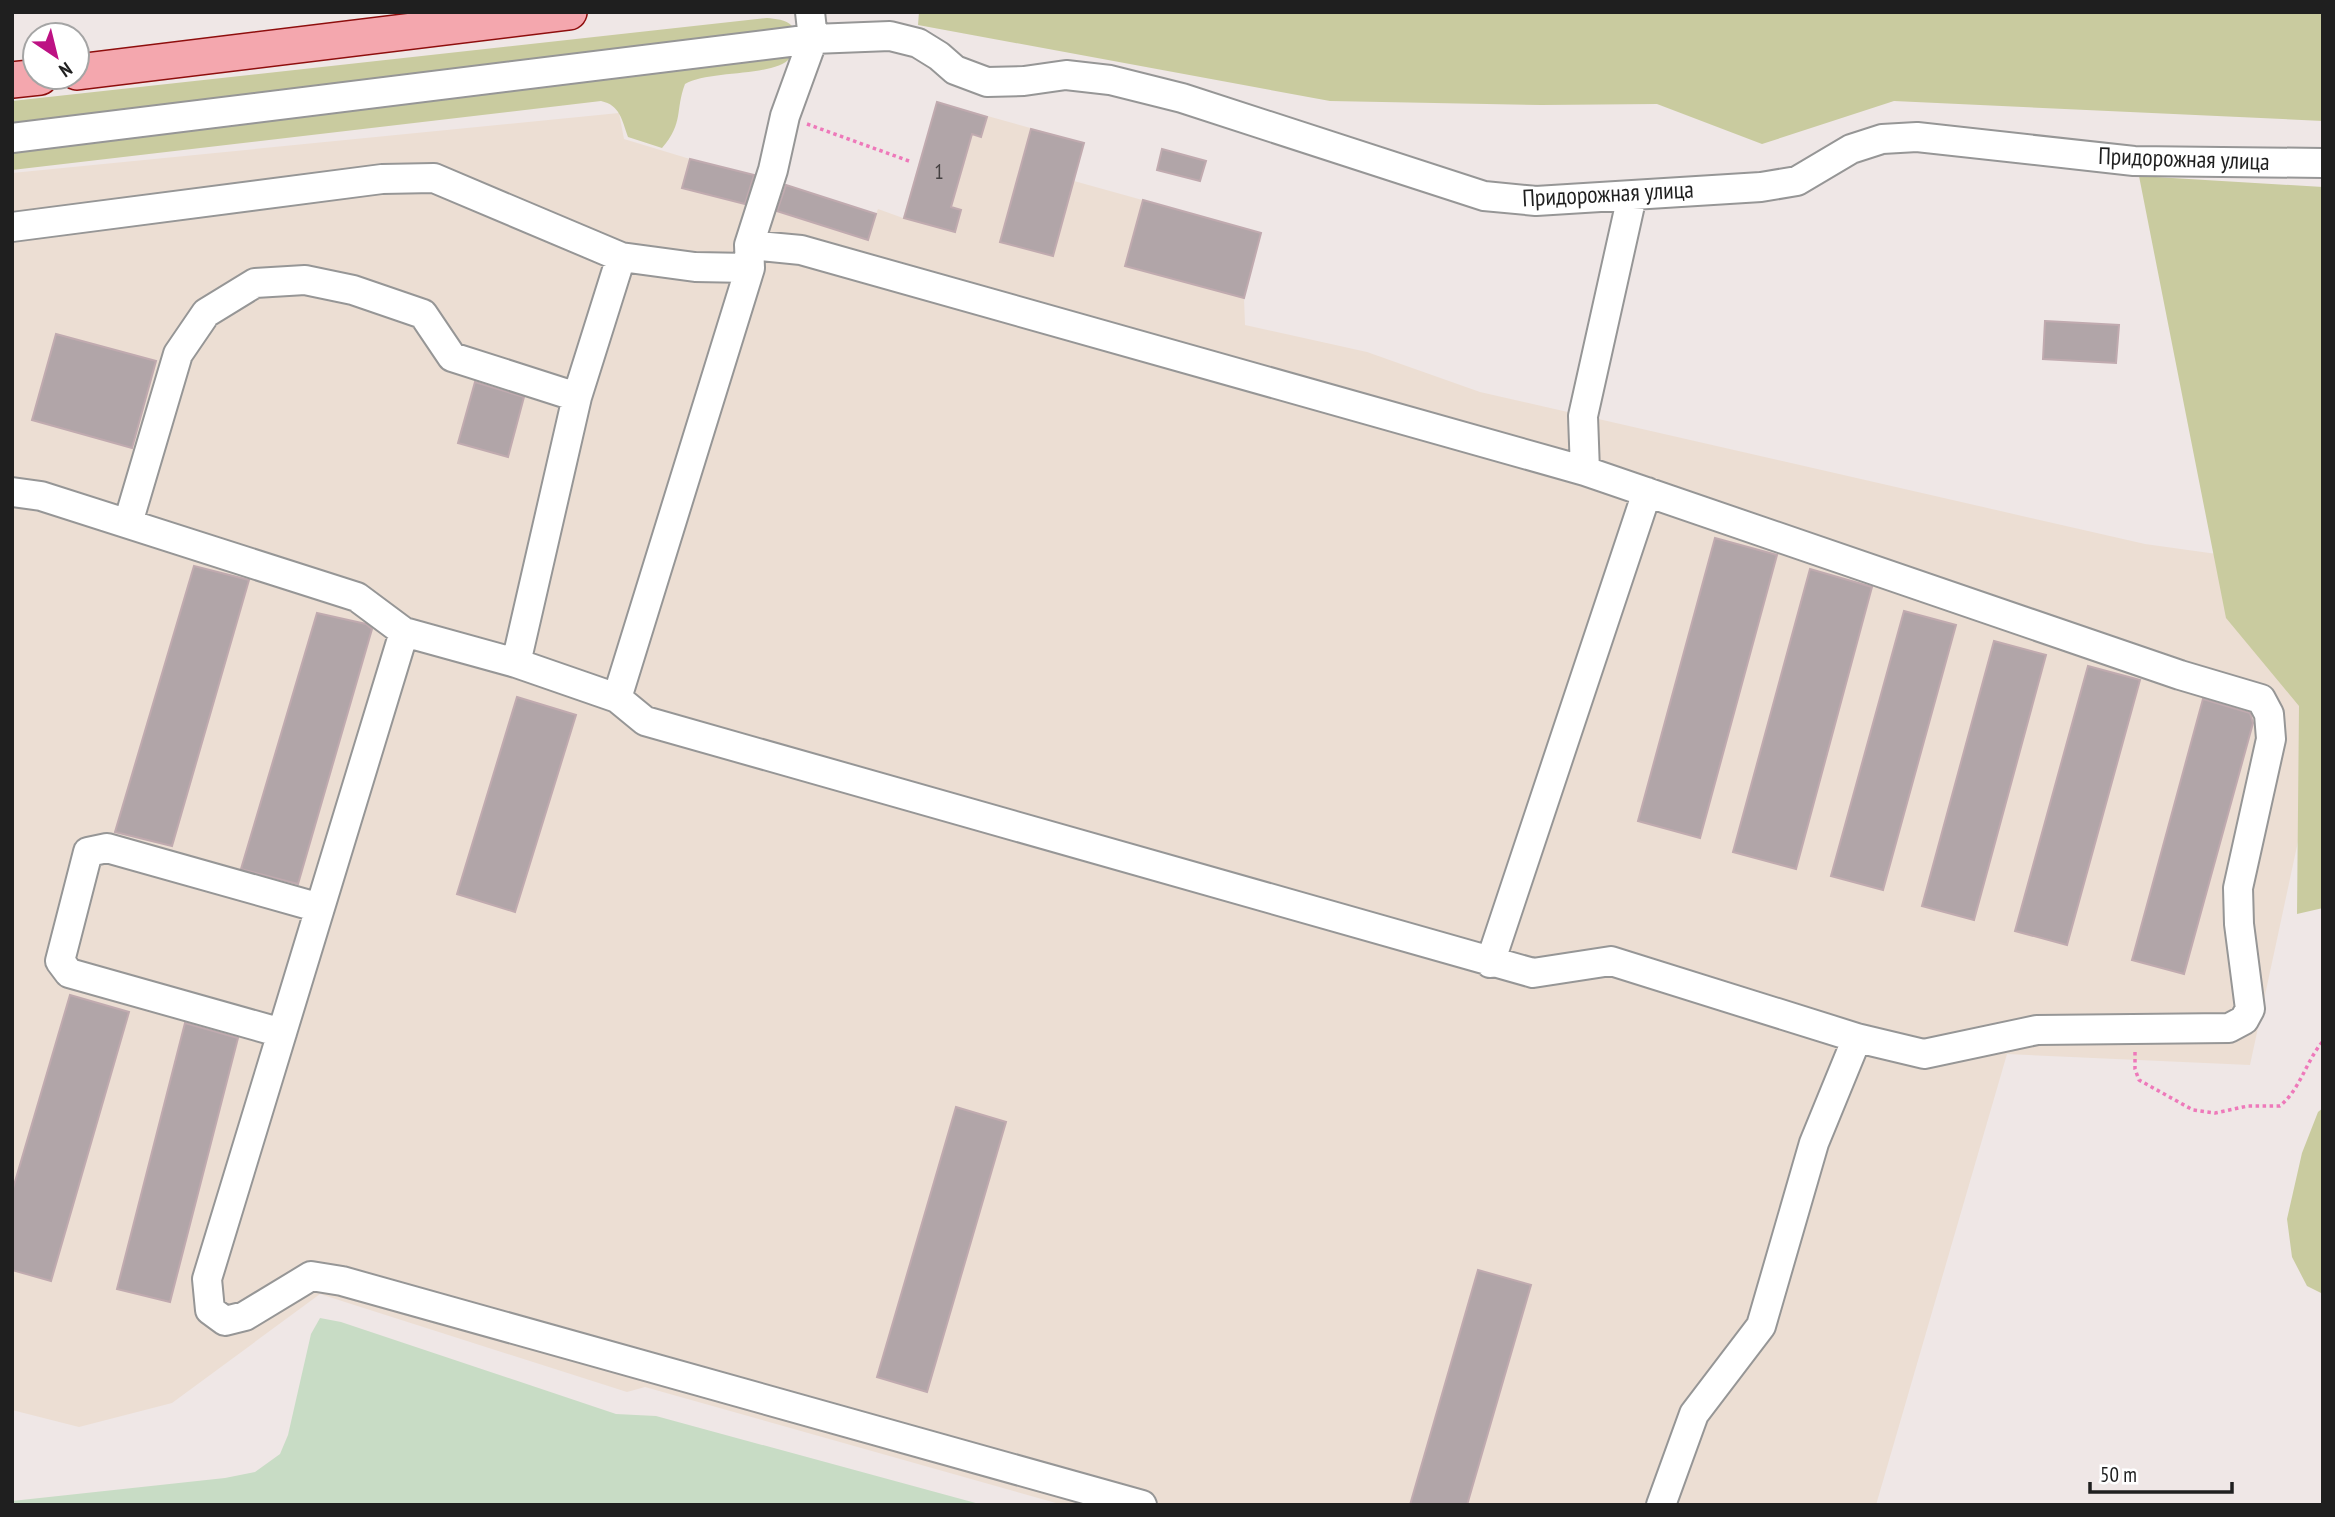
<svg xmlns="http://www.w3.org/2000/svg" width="2335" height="1517" font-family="'PT Sans Narrow',sans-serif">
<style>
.farmland{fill:#ecded3}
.forest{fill:#c9cb9f}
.wetland{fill:#c8dcc5}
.building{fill:#b1a5a8;stroke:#c0aaaf;stroke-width:2}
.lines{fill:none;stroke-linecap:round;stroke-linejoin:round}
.minor-casing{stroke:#969696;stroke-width:32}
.major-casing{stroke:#8e0e0d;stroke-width:38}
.path{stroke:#ee79ba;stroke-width:3.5;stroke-dasharray:3.5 3.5;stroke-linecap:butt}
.minor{stroke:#fff;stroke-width:28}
.major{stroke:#f4a7ae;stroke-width:35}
.labels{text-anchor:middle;stroke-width:5;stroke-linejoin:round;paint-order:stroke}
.number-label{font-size:21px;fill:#444041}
.street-label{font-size:24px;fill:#1f1f1f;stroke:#fff}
</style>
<rect width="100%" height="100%" fill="#efe7e6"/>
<path class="farmland" d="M937,102L1084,143L1074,181L1261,233L1244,298L1245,325L1367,352L1480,392L2145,544L2323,569V725L2250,1065L2007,1054L1876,1505H1063L645,1387L627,1392L320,1294L172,1403L79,1427L12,1410V173L619,113L624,139L690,159L761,177L876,214L878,209L903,218Z"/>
<path class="forest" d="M919,12H2323V121L1894,101L1762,144L1657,104L1541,105L1330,101L918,25Z
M767,18C775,19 786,19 792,26C795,31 794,37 794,42C793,48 794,53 790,58C775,77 709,70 685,84C675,110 684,123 662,148L628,137C622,120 620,105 601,101L12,170V101Z
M2139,176L2323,187V908L2297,914L2299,706L2226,618Z
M2323,1108V1294L2307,1286L2292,1257L2287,1219L2302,1153L2318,1112Z"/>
<path class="wetland" d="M320,1318L341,1322L616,1414L656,1416L983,1505H12V1501L225,1478L255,1472L280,1454L288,1435L311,1334Z"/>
<path class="building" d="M937,102L987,117L981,137L972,134L951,207L961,210L955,232L904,218Z
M1031,129L1084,143L1053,256L1000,242Z
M1162,149L1206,161L1200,181L1157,170Z
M690,159L754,175L745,204L682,188Z
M786,185L876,214L868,240L777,211Z
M1143,200L1261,233L1244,298L1125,266Z
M2045,321L2119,325L2116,363L2043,359Z
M56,334L156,361L132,448L32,420Z
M475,382L524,397L508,457L458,443Z
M1715,538L1777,555L1700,838L1638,821Z
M194,566L249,580L172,846L115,832Z
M1810,569L1872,587L1796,869L1733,852Z
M1904,611L1956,625L1883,890L1831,876Z
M317,613L366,624L372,629L298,884L241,869Z
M1994,641L2046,655L1974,920L1922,906Z
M2088,666L2140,680L2067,945L2015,931Z
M517,697L576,715L515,912L457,894Z
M2203,699L2250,713L2253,723L2184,974L2132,960Z
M70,995L129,1012L51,1281L12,1270V1192Z
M185,1023L238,1038L170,1302L117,1289Z
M956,1107L1006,1122L927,1392L877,1377Z
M1478,1270L1531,1285L1467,1505H1410Z"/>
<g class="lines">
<g class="minor-casing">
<path id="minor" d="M810,12L813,39L890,36L918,43L939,56L955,70L987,82L1024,81L1066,75L1110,80L1182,98L1484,196L1536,201L1761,187L1797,181L1851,149L1882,139L1917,137L2134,161L2323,163
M12,138L813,39L785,116L773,170L749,245L750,268L617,698
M12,227L382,179L434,178L621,257L695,267L750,268
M1585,471L1583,416L1632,196
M12,492L41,496L357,597L404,632L516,663L617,698L645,721L1533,973L1611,961L1857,1038L1924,1054L2037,1030L2229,1028L2244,1020L2250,1009L2239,924L2238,888L2271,739L2269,714L2261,699L2180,675L1585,471L801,250L749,245
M128,523L178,354L206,313L255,283L305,280L353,290L423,314L452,357L577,397
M404,632L207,1279L210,1310L225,1321L245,1316L311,1276L342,1281L1142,1505
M516,663L577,397L621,257
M1490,963L1647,492
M282,1033L69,973L60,961L88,852L107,848L320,908
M1661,1505L1694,1414L1761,1326L1814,1143L1857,1038"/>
</g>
<g class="major-casing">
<path id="major" d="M77,72L569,12
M12,80L40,77"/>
</g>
<path class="path" d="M807,124L909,161
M2135,1052V1069L2139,1080L2193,1110L2215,1113L2248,1106H2280C2301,1088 2305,1063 2323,1041"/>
<use href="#minor" class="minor"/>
<use href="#major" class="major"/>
</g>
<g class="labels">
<g class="number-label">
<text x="939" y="179">1</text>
</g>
<g class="street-label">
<text transform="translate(2184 159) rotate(2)" y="8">Придорожная улица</text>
<text transform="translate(1608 194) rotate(-3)" y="8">Придорожная улица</text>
</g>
</g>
<rect width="2335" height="1517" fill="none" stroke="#1f1f1f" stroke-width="28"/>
<g transform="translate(56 56) rotate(145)"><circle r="33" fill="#ffffff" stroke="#a5a5a5" stroke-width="2"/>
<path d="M0-5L12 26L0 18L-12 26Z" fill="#bd1183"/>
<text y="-10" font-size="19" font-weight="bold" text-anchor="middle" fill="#1f1f1f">N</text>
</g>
<path d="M2090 1482v10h142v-10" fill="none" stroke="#1f1f1f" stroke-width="3.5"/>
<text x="2100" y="1482" font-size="21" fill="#1f1f1f" stroke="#ffffff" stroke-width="5" paint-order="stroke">50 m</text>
</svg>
